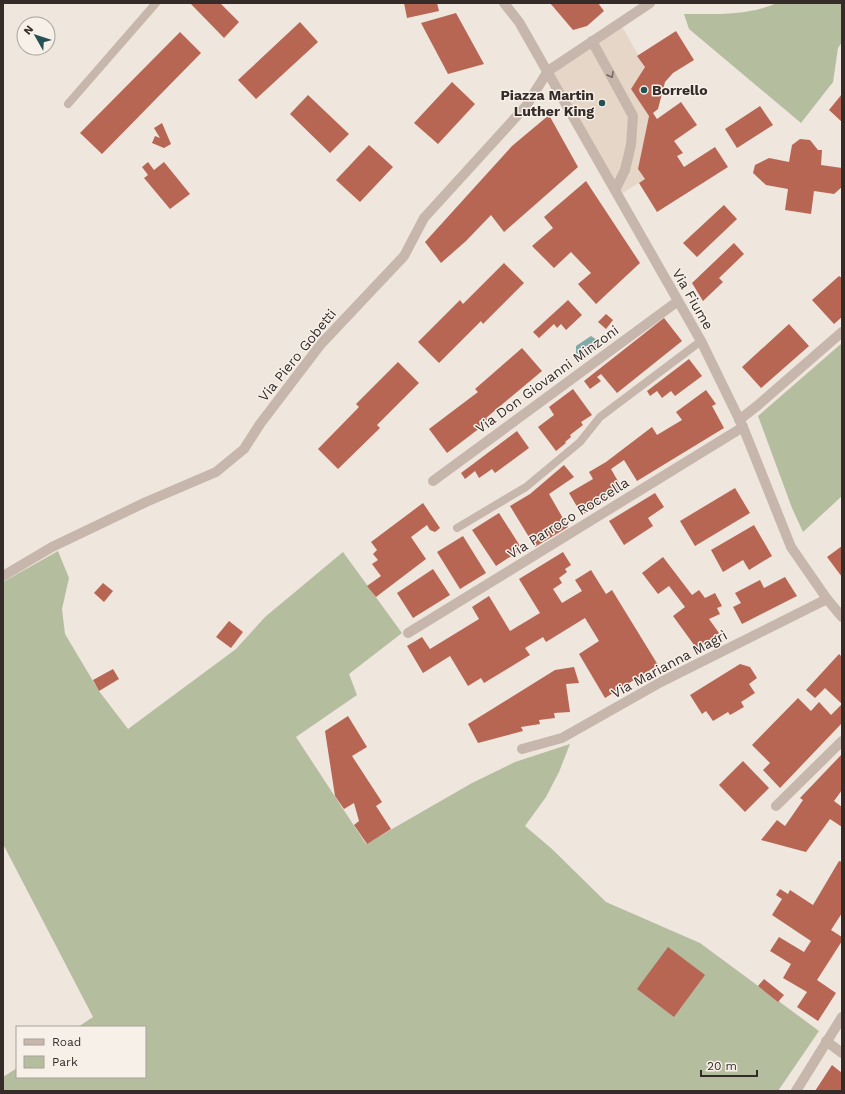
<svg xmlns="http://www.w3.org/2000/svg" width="845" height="1094" font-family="'Work Sans',sans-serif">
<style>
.green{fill:#b5bd9f}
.plaza{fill:#e5d6c7}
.water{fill:#80a9a8}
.building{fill:#b76654}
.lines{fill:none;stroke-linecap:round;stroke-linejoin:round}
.service{stroke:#c6b6ab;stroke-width:8}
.minor{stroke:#c6b6ab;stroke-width:10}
.tertiary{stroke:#c6b6ab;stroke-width:10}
.oneway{stroke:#766a64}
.poi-dot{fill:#245151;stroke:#f7f0e9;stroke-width:1.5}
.labels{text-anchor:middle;stroke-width:3;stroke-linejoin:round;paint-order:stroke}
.poi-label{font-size:14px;font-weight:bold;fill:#352c29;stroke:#f7f0e9;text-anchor:start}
.street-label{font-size:14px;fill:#352c29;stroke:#f7f0e9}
</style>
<rect width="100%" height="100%" fill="#efe6de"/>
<path class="green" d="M777,3H842V42L838,48L833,82L801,123L689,29L684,14C716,14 747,16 777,3Z
M842,343V496L803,532L792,508L758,416Z
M58,551L69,578L62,609L65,634L99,691L128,729L236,649L265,617L343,552L402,633L349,674L357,695L296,737L366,844L472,783L515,762L570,744L559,772L546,797L525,826L552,849L606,902L700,943L819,1031L778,1091H3V1077L17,1068V1077H145V1027H78L93,1017L3,844V582Z"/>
<path class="plaza" d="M620,23L645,67L631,89L649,116L638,169L645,179L618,196L548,71Z"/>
<path class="water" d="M591,336L597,340V348L590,351L586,356L579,355L576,353V346Z"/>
<path class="building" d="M190,3H220L239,22L224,38Z
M404,3H437L439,11L407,18Z
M550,3H598L604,11L587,26L573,30Z
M456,13L484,64L448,74L421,23Z
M300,22L318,42L256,99L238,80Z
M676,31L694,60L673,73L665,82L658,109L653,113L657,119L681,102L697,125L674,141L683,153L677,156L684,167L715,147L728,167L657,212L639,183L645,179L638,169L649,116L631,89L645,67L637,56Z
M180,32L201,53L102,154L80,133Z
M452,82L475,104L438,144L414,123Z
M842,94V122L829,110Z
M308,95L349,134L330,153L290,114Z
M760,106L773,125L737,148L725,129Z
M549,115L578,167L504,232L491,215L466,241L441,263L425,242L512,146Z
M162,123L171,144L164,148L152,143L155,136L160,138L154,128Z
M800,139L810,140L818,150H822L821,165L842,168V187L834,194L814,191L811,214L785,210L788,189L766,185L753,173L755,165L769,158L789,162L792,145Z
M369,145L393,167L360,202L336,180Z
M148,162L154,170L164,162L190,194L170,209L144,178L148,175L142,167Z
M586,181L640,263L596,304L578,284L591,273L571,252L554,268L532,246L553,228L544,217Z
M724,205L737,219L697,257L683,243Z
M734,243L744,254L719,278L723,282L703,301L692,283Z
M504,263L524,283L483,324L481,321L439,363L418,342L460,300L463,304Z
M839,276L842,278V317L834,324L812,300Z
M568,300L582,315L566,330L561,324L557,328L554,324L539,338L533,332Z
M606,314L613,320L606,329L598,322Z
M664,318L682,341L617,393L601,374L597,377L601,381L590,389L584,381Z
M789,324L809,346L761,388L742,367Z
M522,348L542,371L486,418L489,421L447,453L429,429L478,392L475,389Z
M689,359L702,376L675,396L671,391L662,398L657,391L650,396L647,391Z
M398,362L419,383L377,425L380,428L338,469L318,449L359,407L356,404Z
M573,389L592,415L581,422L583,425L570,435L571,437L565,442L566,443L556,451L538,427L554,415L549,407Z
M706,390L716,404L712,406L724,428L637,481L624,460L611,469L623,490L582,515L569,493L593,479L589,472L606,462L652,427L657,435L682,420L676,412Z
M517,431L529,448L495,473L492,469L479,478L475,471L465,479L461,473Z
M564,465L574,477L549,494L568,527L535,547L510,506L530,494Z
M735,488L750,513L695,546L680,521Z
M655,493L664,507L648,518L653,526L624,545L609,521Z
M423,503L440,528L435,532L430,530L427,525L411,537L426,559L376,597L367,586L381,576L372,564L378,560L373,554L377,550L371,542Z
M499,513L522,549L496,566L472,530Z
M754,525L772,556L749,570L743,560L723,572L711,550Z
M463,536L486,573L460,589L437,552Z
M842,546V577L827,557Z
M563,552L571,565L565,569L567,572L559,578L562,583L553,589L562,603L582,591L575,580L591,570L606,594L612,590L658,665L605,698L579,654L599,641L585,618L546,642L543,637L525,648L530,655L484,683L481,678L468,686L450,656L423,673L407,646L422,637L430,649L479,619L472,607L489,596L510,631L540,613L519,579Z
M663,557L692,595L699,590L705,598L715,593L722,606L717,608L720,614L709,619L719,633L697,649L673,616L685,607L669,586L658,594L642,573Z
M433,569L450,595L413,618L397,593Z
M785,577L797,596L742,624L733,607L741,603L735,593L760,580L764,588Z
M103,583L113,591L104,602L94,593Z
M229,621L243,632L231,648L216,637Z
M839,654L842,657V723L780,788L763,770L770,763L752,745L798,698L811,711L819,702L831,715L842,704L825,688L815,698L806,690Z
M740,664L750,667L757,678L749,684L755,693L741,702L744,707L730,715L728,712L713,721L706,711L702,714L690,695Z
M574,667L579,683L566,684L570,712L554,713L555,718L539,720L540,724L521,727L523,731L478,743L468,724L555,670Z
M113,669L119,679L99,691L93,680Z
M348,716L367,747L352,756L382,802L376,806L391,829L367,844L354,825L359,821L354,803L344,809L335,796L325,731Z
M842,754V790L834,801L842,807V827L830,819L806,852L761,840L777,820L785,826L803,800L800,798Z
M743,761L769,788L745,812L719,785Z
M839,861L842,862V913L831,930L842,937V941L817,980L836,993L818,1021L797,1007L807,992L783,978L791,964L770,951L779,937L804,952L811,941L772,915L782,899L776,895L780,889L788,894L790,890L813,905Z
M668,947L705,975L674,1017L637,989Z
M764,979L784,995L778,1002L758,986Z
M832,1065L842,1073V1091H815Z"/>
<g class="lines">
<path class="service" d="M68,104L156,3
M457,528L526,487L580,442L600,417L701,341"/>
<path class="minor" d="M592,41L633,116L631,145L625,170L615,190
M739,420L757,406L842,332
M433,481L678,301
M3,576L52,547L146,502L216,472L244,449L260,424L321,344L404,256L424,218L526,106L548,71L650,3
M408,633L743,427
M522,749L562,738L661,682L827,599
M776,806L842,741
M826,1041L842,1053"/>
<path class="tertiary" d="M504,3L519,22L701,341L743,427L791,547L827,599L842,617
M796,1091L842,1017"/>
</g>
<defs><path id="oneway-chevron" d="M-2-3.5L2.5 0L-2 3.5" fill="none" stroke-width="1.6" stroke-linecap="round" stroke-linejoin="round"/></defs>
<use class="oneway" href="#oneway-chevron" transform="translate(611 75) rotate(61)"/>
<g class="poi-dot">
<circle cx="644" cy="90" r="4"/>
<circle cx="602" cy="103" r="4"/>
</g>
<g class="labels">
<g class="poi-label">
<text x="652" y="95">Borrello</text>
<text x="594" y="100" text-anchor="end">Piazza Martin<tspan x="594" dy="16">Luther King</tspan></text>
</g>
<g class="street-label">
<text transform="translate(693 299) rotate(60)" y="5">Via Fiume</text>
<text transform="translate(297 355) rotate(-51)" y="5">Via Piero Gobetti</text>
<text transform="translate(547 379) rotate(-36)" y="5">Via Don Giovanni Minzoni</text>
<text transform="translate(568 518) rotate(-32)" y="5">Via Parroco Roccella</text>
<text transform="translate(669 664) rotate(-28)" y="5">Via Marianna Magrì</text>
</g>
</g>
<rect width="845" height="1094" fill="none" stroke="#352c29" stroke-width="8"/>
<rect x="16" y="1026" width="130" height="52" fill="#f7f0e9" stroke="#a9a29c"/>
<rect x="24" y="1039" width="20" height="6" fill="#c6b6ab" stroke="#a9a29c"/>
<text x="52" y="1046" font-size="12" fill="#352c29">Road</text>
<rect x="24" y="1056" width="20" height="12" fill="#b5bd9f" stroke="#a9a29c"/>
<text x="52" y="1066" font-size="12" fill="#352c29">Park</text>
<g transform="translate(36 36) rotate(309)"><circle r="19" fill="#f7f0e9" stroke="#a9a29c"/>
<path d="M0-3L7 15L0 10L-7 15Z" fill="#245151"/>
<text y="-6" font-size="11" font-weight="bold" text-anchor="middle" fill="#352c29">N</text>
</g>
<path d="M701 1070v6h56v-6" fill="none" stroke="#352c29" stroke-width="2"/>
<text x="707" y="1070" font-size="12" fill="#352c29" stroke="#f7f0e9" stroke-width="3" paint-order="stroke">20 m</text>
</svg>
